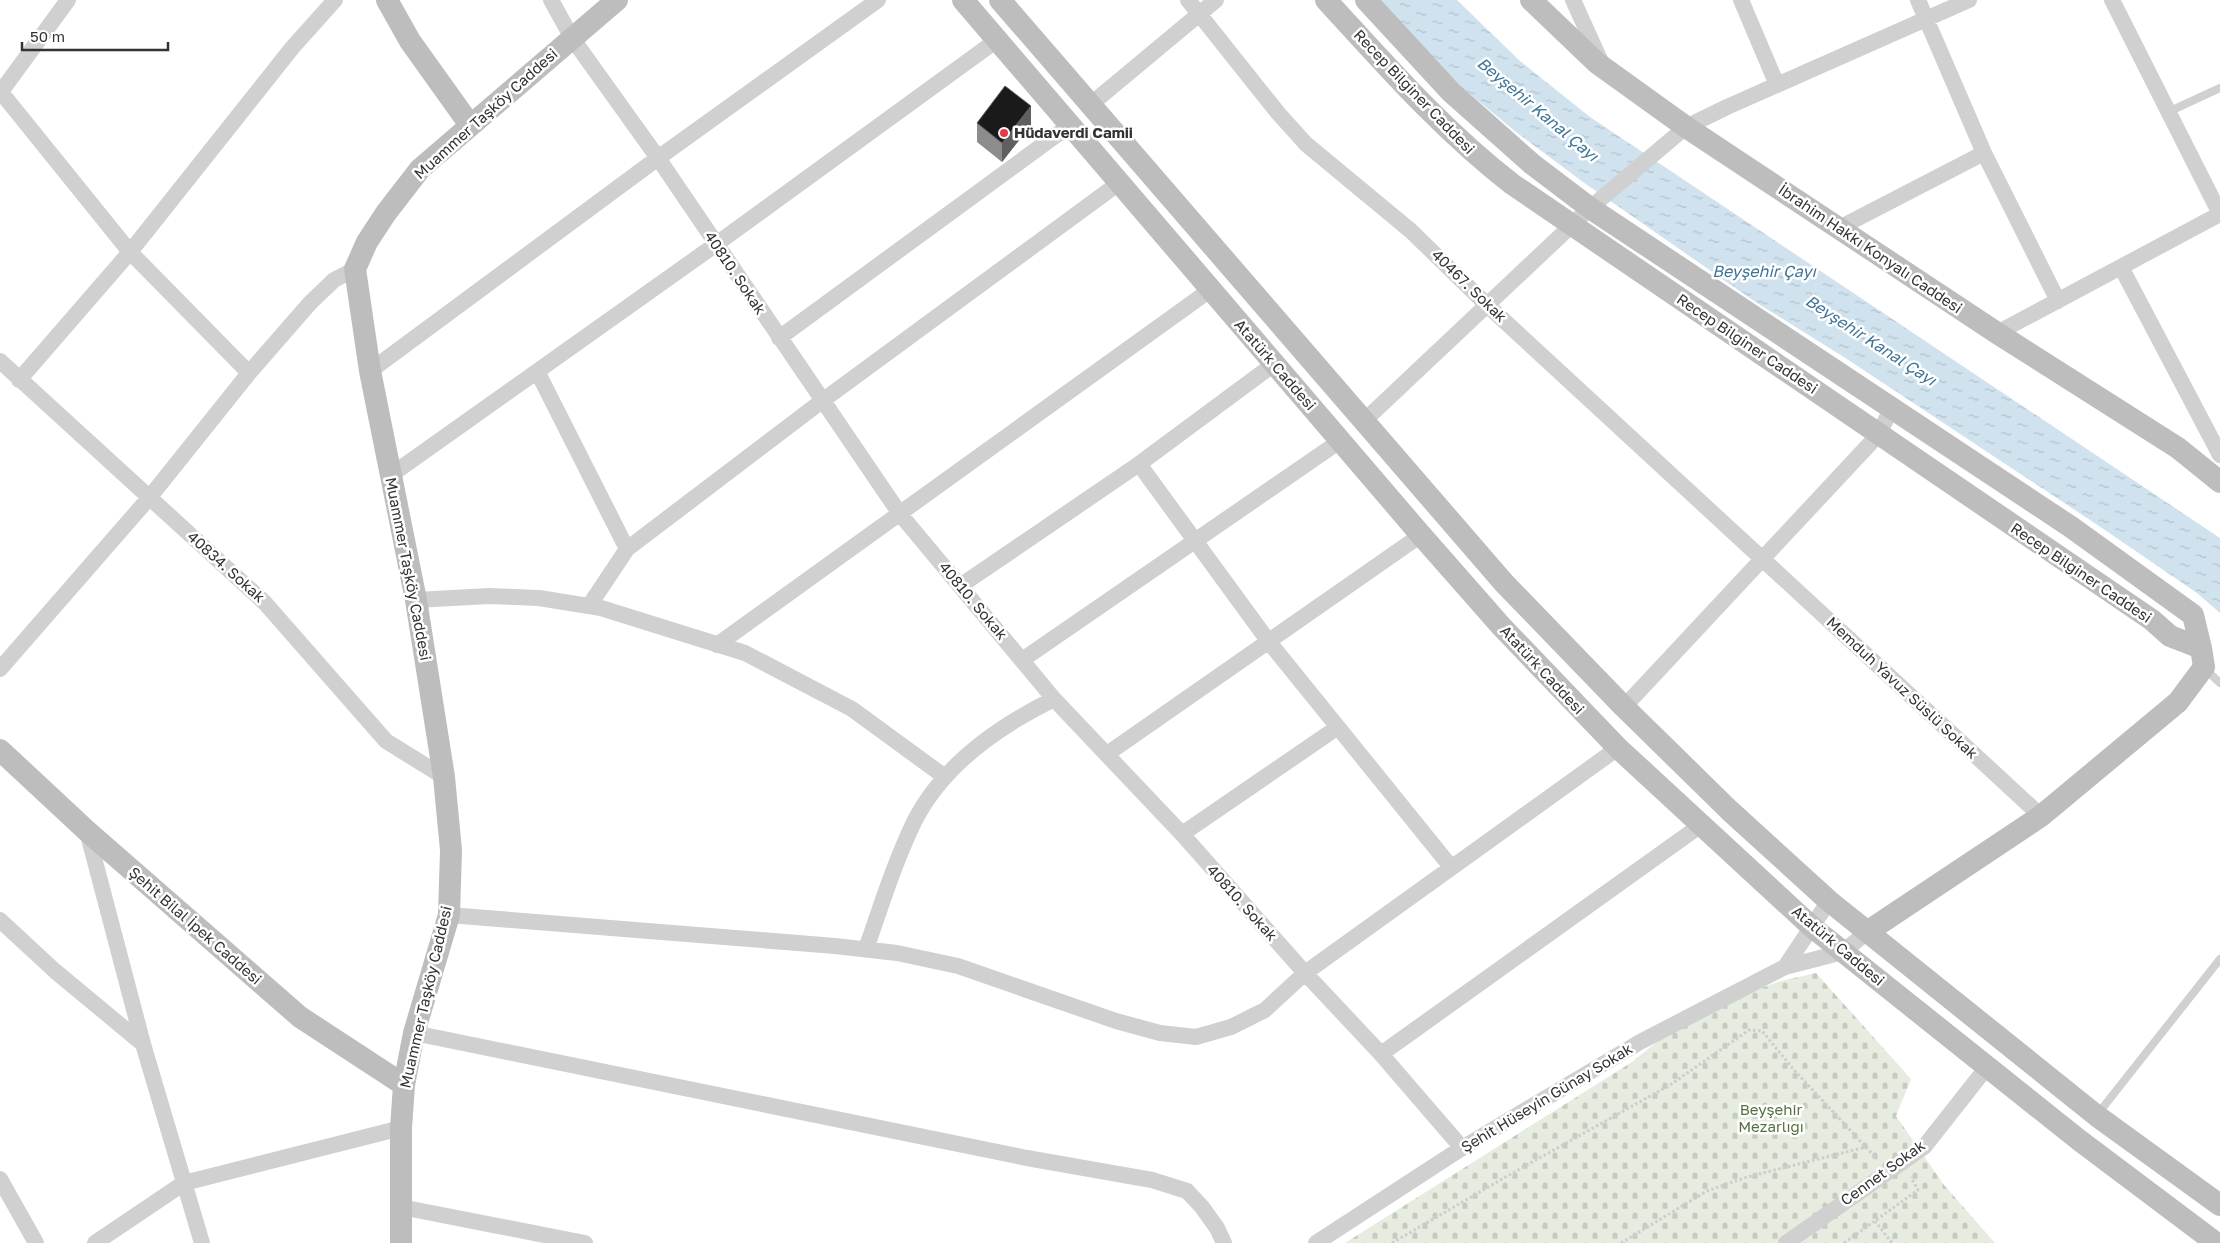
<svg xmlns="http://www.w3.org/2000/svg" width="2220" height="1243" font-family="'Golos Text',sans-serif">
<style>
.cemetery{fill:url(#cemetery-stones)}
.water{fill:url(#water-ripples)}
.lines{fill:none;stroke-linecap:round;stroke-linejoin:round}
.path{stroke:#cdcdcd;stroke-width:3;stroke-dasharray:2.5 2.5;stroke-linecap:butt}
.lane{stroke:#d0d0d0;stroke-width:8}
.street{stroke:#d0d0d0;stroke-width:16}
.secondary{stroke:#bdbdbd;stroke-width:22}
.wall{fill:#8c8c8c}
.shaded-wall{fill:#5f5f5f}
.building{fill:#1a1a1a;stroke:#5f5f5f}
.poi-dot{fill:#e63946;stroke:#fff;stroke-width:2}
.labels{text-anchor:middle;stroke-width:5;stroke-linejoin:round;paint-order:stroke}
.street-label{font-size:15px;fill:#333;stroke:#fff}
.poi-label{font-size:15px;font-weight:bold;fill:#333;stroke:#fff;text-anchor:start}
.park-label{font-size:15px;fill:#56703f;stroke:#fff}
.water-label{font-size:16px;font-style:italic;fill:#3f7597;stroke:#fff}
</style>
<defs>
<pattern id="cemetery-stones" width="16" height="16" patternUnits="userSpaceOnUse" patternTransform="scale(1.25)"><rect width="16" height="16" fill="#e6ecdf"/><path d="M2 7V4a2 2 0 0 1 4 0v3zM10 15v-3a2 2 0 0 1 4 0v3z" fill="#c6cbc0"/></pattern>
<pattern id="water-ripples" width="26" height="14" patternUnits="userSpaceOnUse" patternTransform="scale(1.25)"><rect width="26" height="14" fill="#cfe2ee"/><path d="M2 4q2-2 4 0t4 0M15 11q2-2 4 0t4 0" fill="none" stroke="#b2c2cd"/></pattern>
</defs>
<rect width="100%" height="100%" fill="#fff"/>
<path class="cemetery" d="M1816,973L1911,1079L1896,1116L1944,1185L1995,1243H1345L1632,1062L1658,1041L1748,993L1781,981Z"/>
<path class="water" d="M1380,0H1457L1520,61L1590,117L2220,538V613L2197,593L2099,526L1847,359L1757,303L1583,182L1516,132L1464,89L1436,62Z"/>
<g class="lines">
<path class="path" d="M1875,1221L1892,1243
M1392,1243L1509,1175L1670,1085L1749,1030L1762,1031L1795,1071L1877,1159
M1621,1243L1707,1191L1747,1177L1866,1147
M1844,1243L1918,1190L1911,1177"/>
<path class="lane" d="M2168,112L2220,88
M2205,669L2220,683
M2097,1115L2220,959"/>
<path class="street" d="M551,0L572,38L658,158L900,514L1054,699L1182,834L1305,973L1381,1054L1462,1148
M1188,0L1278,113L1306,144L1411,231L1487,305L2041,816
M1573,0L1602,64
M1741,0L1777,85
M1918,0L1984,153L2058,301
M2112,0L2220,214
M0,91L130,252L249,373
M0,93L68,0
M1090,105L1216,0
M1839,228L1984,153
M2121,267L2220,455
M1997,333L2220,214
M779,338L1070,125
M0,361L265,603L386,741L444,777
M370,371L658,158L878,0
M538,373L627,549
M19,380L130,252L292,48L335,0
M1364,421L1590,208L1686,127L1727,107L1969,0
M1139,464L1269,642L1451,867
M391,475L715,245L997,40
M960,586L1139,464L1274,364
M416,600L489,596L539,598L601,608L745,653L852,709L945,777
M589,606L627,549L822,401L1119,183
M717,645L1210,290
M1022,660L1340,441
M0,669L149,498L249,373L310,303L334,280L355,269
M1624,707L1879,434L1892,407
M1107,754L1421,535
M87,831L143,1044L202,1243
M1182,834L1338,727
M449,915L835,946L897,953L958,966L1116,1021L1160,1033L1196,1037L1231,1027L1265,1010L1305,973L1618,748
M0,920L55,971L143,1044
M866,949C881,906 895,861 915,820C944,764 999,726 1054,699
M1785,967L1829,901
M414,1033L1027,1158L1152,1180L1187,1191L1202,1207L1217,1228L1224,1243
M1381,1054L1701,825
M0,1179L36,1243
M401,1207L585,1243
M95,1243L184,1183L401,1128
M1316,1243L1462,1148L1640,1042L1785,967L1843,952L1867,932
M1786,1243L1924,1147L1987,1067"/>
<path class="secondary" d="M387,0L410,41L470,125
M963,0L1421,535L1501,626L1618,748L1812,927L2079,1140L2216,1243
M1000,0L1504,583L1624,707L1729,810L1829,901L2097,1116L2220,1205
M1326,0C1385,64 1442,130 1512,184L2152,620L2170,636L2201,648L2193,615L2071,527L1590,208L1532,164L1451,92L1366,0
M1531,0L1597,63L1686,127L1997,333L2178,448L2220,482
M0,750L87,831L300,1017L404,1085
M1867,932L2041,816L2178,702L2204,667L2201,648
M401,1243V1128L404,1085L414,1033L449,915L451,850L444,777L416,600L370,371L355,269L367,242L386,213L420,169L617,0"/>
</g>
<path class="wall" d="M977,123L1031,125L1002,162L977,142Z"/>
<path class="shaded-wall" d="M1031,106V125L1002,162V143Z"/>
<path class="building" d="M1005,86L1031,106L1002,143L977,123Z"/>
<circle class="poi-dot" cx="1004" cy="133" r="5"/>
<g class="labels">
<g class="street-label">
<text transform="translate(1414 92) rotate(46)" y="5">Recep Bilginer Caddesi</text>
<text transform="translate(486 114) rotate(-42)" y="5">Muammer Taşköy Caddesi</text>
<text transform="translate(1870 249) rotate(34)" y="5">İbrahim Hakkı Konyalı Caddesi</text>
<text transform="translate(735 273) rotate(56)" y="5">40810. Sokak</text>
<text transform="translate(1469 286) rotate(44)" y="5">40467. Sokak</text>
<text transform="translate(1747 344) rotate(34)" y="5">Recep Bilginer Caddesi</text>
<text transform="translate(1275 365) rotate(49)" y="5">Atatürk Caddesi</text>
<text transform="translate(226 567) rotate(42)" y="5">40834. Sokak</text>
<text transform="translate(408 569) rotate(79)" y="5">Muammer Taşköy Caddesi</text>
<text transform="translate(2081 573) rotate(34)" y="5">Recep Bilginer Caddesi</text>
<text transform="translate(973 601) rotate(50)" y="5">40810. Sokak</text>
<text transform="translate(1542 670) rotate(47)" y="5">Atatürk Caddesi</text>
<text transform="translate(1902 688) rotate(43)" y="5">Memduh Yavuz Süslü Sokak</text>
<text transform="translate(1242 903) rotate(48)" y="5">40810. Sokak</text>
<text transform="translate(195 926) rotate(41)" y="5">Şehit Bilal İpek Caddesi</text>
<text transform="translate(1838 946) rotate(40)" y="5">Atatürk Caddesi</text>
<text transform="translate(426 997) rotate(-77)" y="5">Muammer Taşköy Caddesi</text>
<text transform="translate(1547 1098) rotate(-31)" y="5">Şehit Hüseyin Günay Sokak</text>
<text transform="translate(1883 1173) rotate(-36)" y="5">Cennet Sokak</text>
</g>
<g class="poi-label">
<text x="1014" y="138">Hüdaverdi Camii</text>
</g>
<g class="park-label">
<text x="1771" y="1115">Beyşehir<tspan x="1771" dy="17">Mezarlığı</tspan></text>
</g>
<g class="water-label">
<text transform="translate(1538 109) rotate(40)" y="6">Beyşehir Kanal Çayı</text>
<text x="1764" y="277">Beyşehir Çayı</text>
<text transform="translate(1871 340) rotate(33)" y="6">Beyşehir Kanal Çayı</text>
</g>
</g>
<path d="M22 42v8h146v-8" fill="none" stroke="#333333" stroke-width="2.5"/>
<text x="30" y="42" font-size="15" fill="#333333" stroke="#ffffff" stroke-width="4" paint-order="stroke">50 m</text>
</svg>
